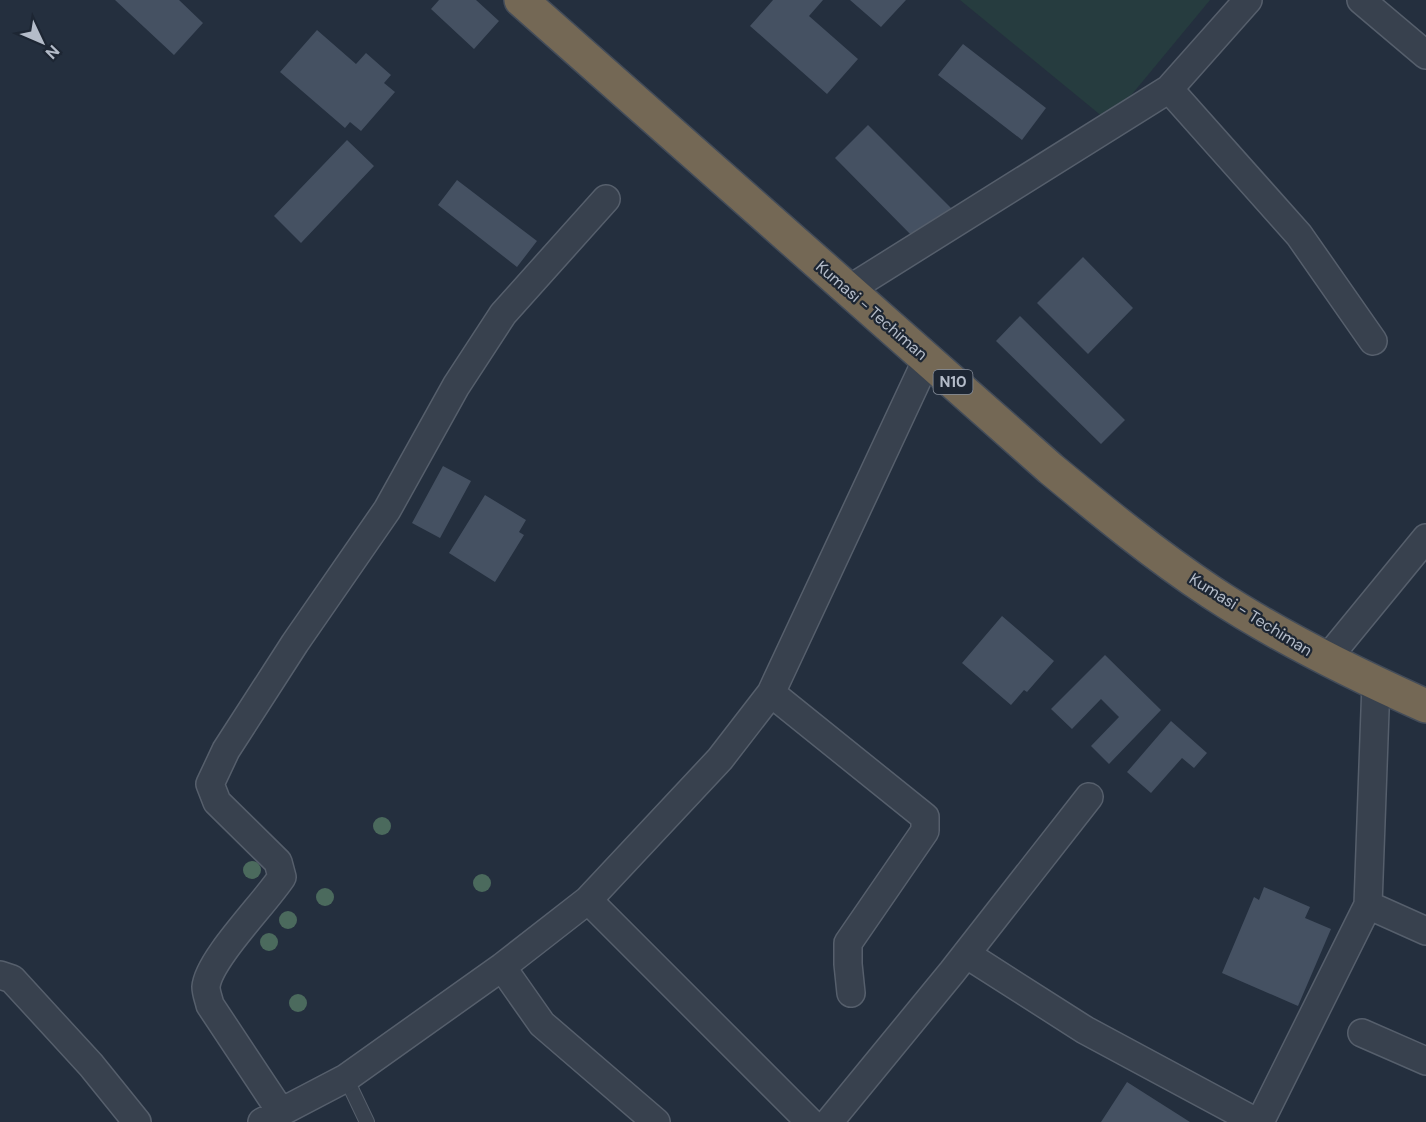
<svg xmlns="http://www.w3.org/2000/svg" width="1426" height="1122" font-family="'DM Sans',sans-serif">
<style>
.green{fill:#263c3f}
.building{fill:#455162}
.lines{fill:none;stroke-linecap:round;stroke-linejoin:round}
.lane-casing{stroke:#565f6c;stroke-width:16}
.street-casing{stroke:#565f6c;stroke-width:30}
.highway-casing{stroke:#434c59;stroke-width:36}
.lane{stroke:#38414e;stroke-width:14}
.street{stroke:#38414e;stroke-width:27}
.highway{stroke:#746855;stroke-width:33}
.tree{fill:#4b6a5d}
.labels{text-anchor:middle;stroke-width:4.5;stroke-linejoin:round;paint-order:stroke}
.shield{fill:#1d2633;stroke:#878f9c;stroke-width:1.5}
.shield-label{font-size:15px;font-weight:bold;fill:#b4bcc9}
.street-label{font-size:16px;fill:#b4bcc9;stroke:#1d2633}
</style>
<rect width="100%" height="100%" fill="#242f3e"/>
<path class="green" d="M960,0H1210L1109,122Z"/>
<path class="building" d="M115,0H179L203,23L174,55Z
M439,0H476L499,21L474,49L431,9Z
M773,0H823L809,16L858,59L827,94L750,26Z
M850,0H906L881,27Z
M317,30L356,64L366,53L391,75L384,83L395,92L361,131L350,122L345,128L280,72Z
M963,44L1046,108L1022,140L938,75Z
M868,125L951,208L918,242L835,158Z
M347,140L374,166L301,243L274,216Z
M457,180L537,241L517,267L438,205Z
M1083,257L1133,308L1088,354L1037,303Z
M1020,316L1125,420L1101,444L996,341Z
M443,466L471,481L440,538L412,523Z
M485,495L526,520L519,532L524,535L495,582L449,553Z
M1002,616L1054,661L1027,692L1024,690L1011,705L962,663Z
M1105,655L1161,710L1109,764L1091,746L1119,717L1101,699L1072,729L1051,709Z
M1171,721L1207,753L1194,768L1182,758L1151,793L1127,772Z
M1264,887L1310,907L1305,918L1331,929L1298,1006L1222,973L1254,897L1259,900Z
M1127,1082L1190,1122H1101Z"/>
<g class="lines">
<g class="lane-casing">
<path id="lane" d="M346,1078L367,1122"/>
</g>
<g class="street-casing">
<path id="street" d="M1361,0L1426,55
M1169,89L1299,235L1373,341
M848,290L1169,89L1248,0
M1326,660L1426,538
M771,693L925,817V831L848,943V964L851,993
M588,900L810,1122
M1368,905L1426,931
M966,954L1085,1030L1256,1122
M502,967L542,1024L656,1122
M0,975L12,979L91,1065L137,1122
M1362,1033L1426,1061
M281,1112L210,1005C209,1000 206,993 206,987C208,960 265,903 282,877L278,862L217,802L210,784L226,750L295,643L387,510L456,386L503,314L606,199
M262,1122L346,1078L502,967L588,900L720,759L771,693L927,359
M829,1122L952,972L1089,797
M1260,1122L1368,905L1376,683"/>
</g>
<g class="highway-casing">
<path id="highway" d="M521,0L1051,469C1103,512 1155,555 1211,592C1279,637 1352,673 1426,706"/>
</g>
<use href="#lane" class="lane"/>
<use href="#street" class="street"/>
<use href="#highway" class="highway"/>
</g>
<g class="tree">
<circle cx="382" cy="826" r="9"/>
<circle cx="252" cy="870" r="9"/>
<circle cx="482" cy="883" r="9"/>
<circle cx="325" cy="897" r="9"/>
<circle cx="288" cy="920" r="9"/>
<circle cx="269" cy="942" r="9"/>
<circle cx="298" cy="1003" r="9"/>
</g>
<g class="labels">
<rect class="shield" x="933.5" y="370" width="39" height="24" rx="4.5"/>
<g class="shield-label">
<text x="953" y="387">N10</text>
</g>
<g class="street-label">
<text transform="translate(872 310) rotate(41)" y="6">Kumasi - Techiman</text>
<text transform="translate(1251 614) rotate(32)" y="6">Kumasi - Techiman</text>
</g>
</g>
<g transform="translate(42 42) rotate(134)" stroke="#1d2633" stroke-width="4.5" paint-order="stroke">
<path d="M0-4.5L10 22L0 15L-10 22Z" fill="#b4bcc9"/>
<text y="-9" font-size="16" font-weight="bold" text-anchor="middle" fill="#b4bcc9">N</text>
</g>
</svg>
